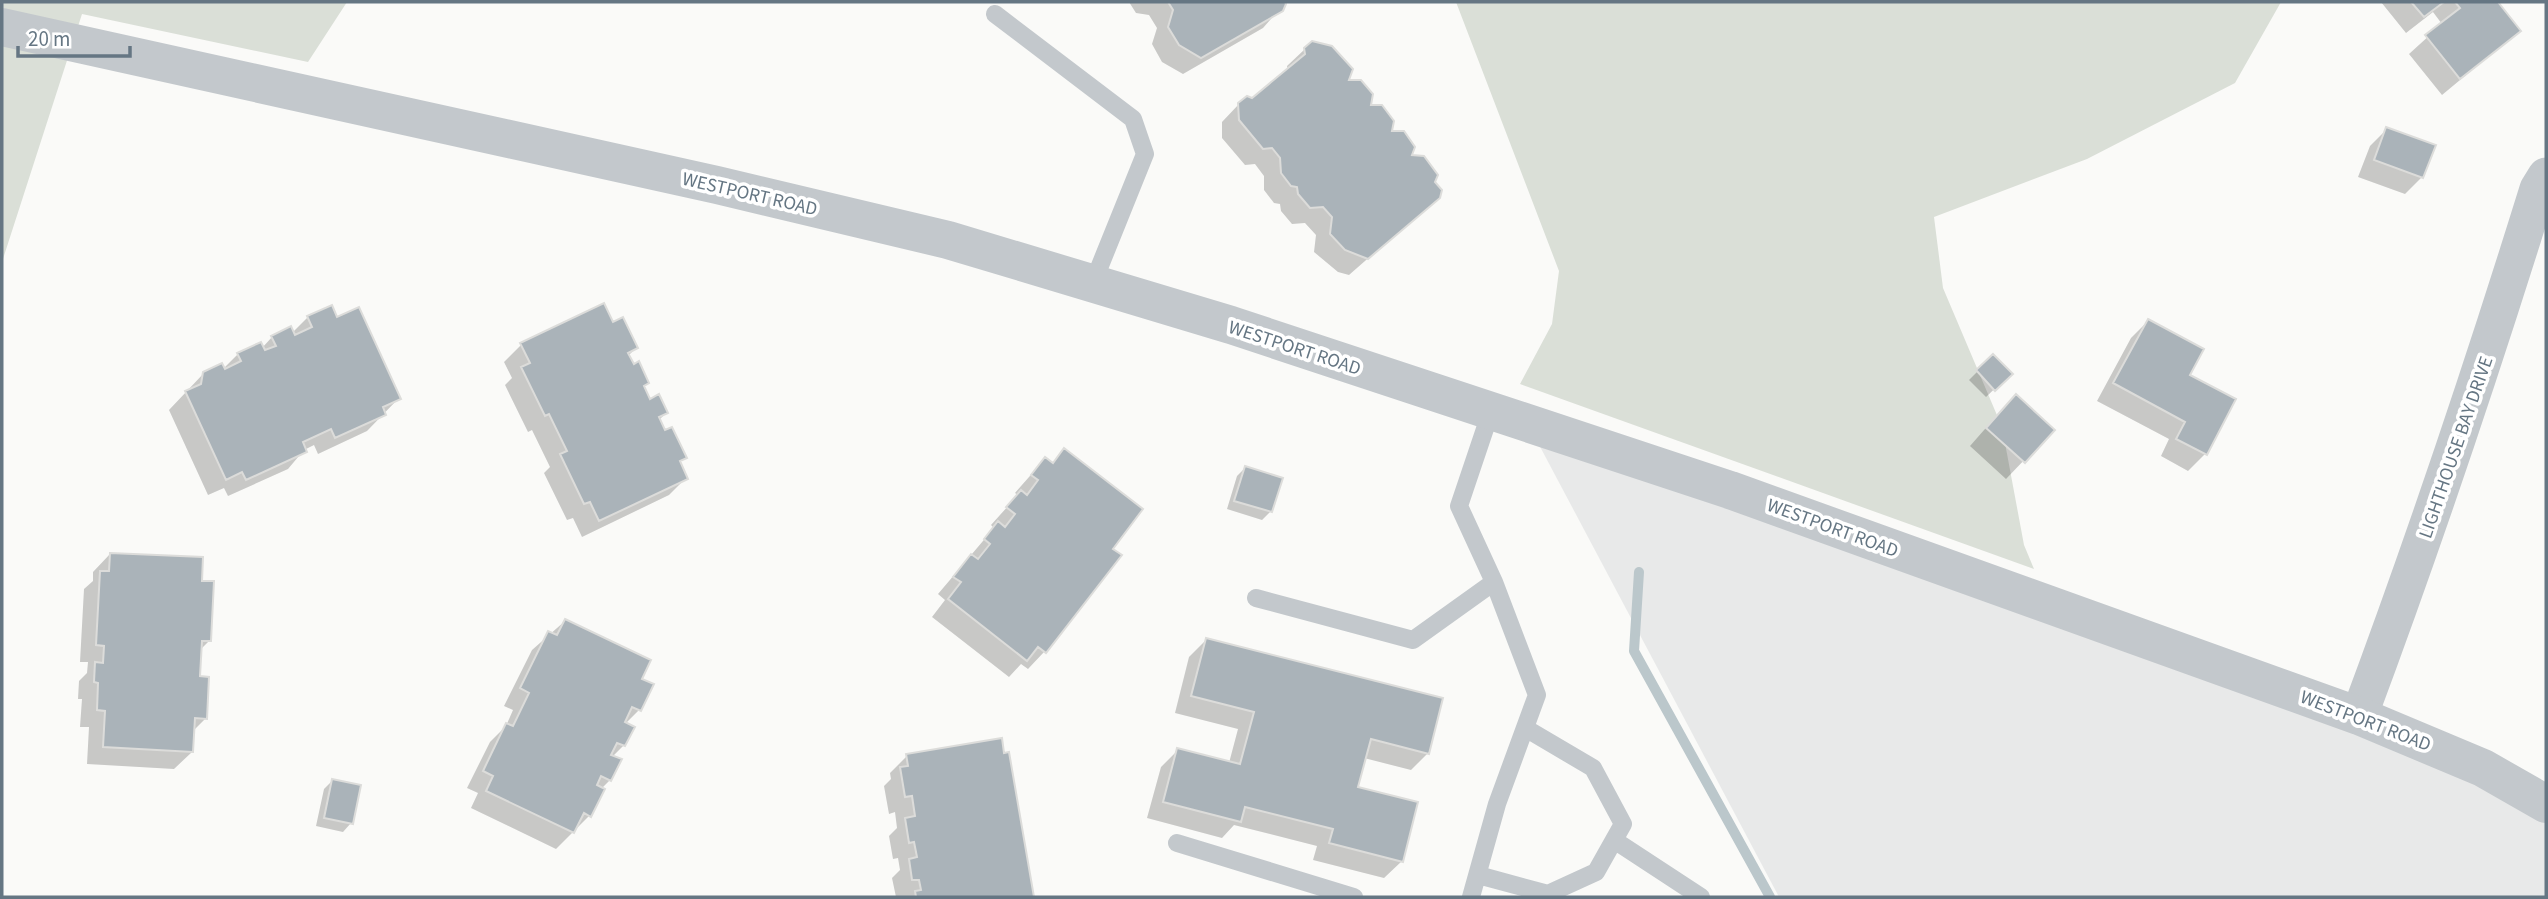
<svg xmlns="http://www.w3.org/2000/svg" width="2548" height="899" font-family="'Source Sans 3',sans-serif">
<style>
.built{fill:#e8e9e9}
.green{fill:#dadfd7}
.shadow{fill:#0003}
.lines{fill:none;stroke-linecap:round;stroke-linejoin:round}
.stream{stroke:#bbc7cb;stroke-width:10}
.building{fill:#aab3b9;stroke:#dcdcda;stroke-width:2}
.service{stroke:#c3c8cc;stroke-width:18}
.minor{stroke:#c3c8cc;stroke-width:37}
.tertiary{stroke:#c3c8cc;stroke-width:38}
.labels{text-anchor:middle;stroke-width:7;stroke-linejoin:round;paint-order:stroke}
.street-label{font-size:19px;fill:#657683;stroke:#fff}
</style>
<rect width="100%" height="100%" fill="#fafaf8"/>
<path class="built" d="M1528,424L2546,804V897H1779Z"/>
<path class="green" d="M2,2H347L308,62L82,14L2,262Z
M1456,2H2281L2235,83L2087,159L1934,217L1943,288L2002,427L2024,545L2034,569L1520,384L1552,324L1559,271Z"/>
<path class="shadow" d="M1129,2H1283L1284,4L1263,28L1183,74L1162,62L1152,44L1157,28L1149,15L1136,13Z
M2381,2H2496L2519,31L2442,95L2409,54L2442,24L2433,12L2406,33Z
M1305,49L1347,82L1433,182L1438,197L1349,275L1338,272L1314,252L1316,235L1305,223L1292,224L1281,211L1280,204L1274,203L1264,190V176L1255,164L1245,165L1222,138V122L1239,104L1252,100L1288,71L1287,66Z
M2387,129L2422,177L2405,194L2358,177L2370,146Z
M308,317L337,319L399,398L367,431L318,454L314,445L304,450L288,469L228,496L224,488L208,495L169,410L204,373L223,369L238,354L262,348L272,337L292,333Z
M2148,321L2188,375L2205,454L2188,471L2161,456L2169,439L2097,401L2131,338Z
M612,324L636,348L628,356L649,401L666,413L659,420L684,458L679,463L686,478L669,495L582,537L573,518L567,520L544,473L550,467L532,430L528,432L505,385L512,378L504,362L521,345Z
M1993,356L2010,374L1986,397L1969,380Z
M1999,413L2053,430L2006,479L1970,446Z
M1064,450L1110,549L1119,556L1044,652L1028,669L1021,664L1009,677L932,617L945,600L938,594L994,528L991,525L1018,495L1015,493L1029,477L1045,460L1051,464Z
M1245,468L1271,511L1262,520L1227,509L1237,476Z
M110,554L200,582L209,641L200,650L198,678L206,718L192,732V752L174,769L87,764L89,727H80L82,699H78L79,681L87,673L88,662H80L84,589L93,581V572Z
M565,621L640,680L639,710L625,724L624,745L612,757L610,780L601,789L589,816L556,849L471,808L478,793L467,788L490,742L506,726L513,710L504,706L532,650Z
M1206,640L1428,753L1411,770L1364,758L1356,788L1402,861L1384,878L1313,860L1317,846L1234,825L1222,838L1147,818L1161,767L1178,750L1229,763L1238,729L1175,713L1189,657Z
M1008,754L1032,897H896L892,878L900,870L898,858L893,859L889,836L897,828L895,812L889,814L884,786L891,779L890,773L907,756Z
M332,781L351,823L343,832L316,826L324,789Z"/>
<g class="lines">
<path class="stream" d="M1639,572L1634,651L1770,897"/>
</g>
<path class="building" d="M1168,2H1285L1286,4L1283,11L1201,58L1179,45L1168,27L1173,10Z
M2411,2H2444L2424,17Z
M2455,2H2498L2521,31L2460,79L2425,35L2460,8Z
M1312,41L1332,46L1353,69L1349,80H1361L1373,94L1371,105H1382L1394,121L1392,131H1404L1415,147L1412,155L1424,156L1438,175L1435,182L1442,190L1440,198L1368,259L1345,250L1330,234L1332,217L1323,207L1310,208L1298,194L1297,187L1291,186L1281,173L1280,158L1272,148L1263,149L1239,120L1238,103L1247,96L1252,98L1305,54L1304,48Z
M2386,127L2436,145L2423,178L2374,160Z
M604,303L613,322L623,317L638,348L628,353L634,364L639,361L649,383L644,386L650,399L659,394L668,413L659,417L665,430L672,427L687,458L680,461L688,479L599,521L590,502L584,504L560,454L567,451L549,414L545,416L521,367L530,363L520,343Z
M332,305L337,317L359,307L401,399L383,407L386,415L335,438L331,429L303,442L307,452L246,480L242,472L226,480L185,391L201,384L203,372L222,363L225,369L241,361L237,353L261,342L265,350L276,346L271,336L291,326L295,335L312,327L307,316Z
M2148,319L2204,349L2190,375L2236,399L2207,455L2176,439L2185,422L2113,383Z
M1993,354L2013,374L1995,391L1976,370Z
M2016,394L2055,430L2025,463L1986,428Z
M1064,448L1143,509L1113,549L1122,555L1046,653L1038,647L1027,661L948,599L961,582L953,577L971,554L978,559L990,544L984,539L998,521L1005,527L1015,514L1006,507L1021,490L1027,495L1038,480L1031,475L1045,457L1053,463Z
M1245,466L1283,478L1272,512L1234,501Z
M110,553L203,557L202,581H214L211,641H202L200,676L209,677L207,719L195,718L193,752L103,747L105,711L97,710L98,683L94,682L95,662L103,663L104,646L96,645L100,571H109Z
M565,619L651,660L642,679L654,684L641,711L632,707L625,722L635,727L625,746L617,743L611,755L622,759L611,781L601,776L597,785L605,789L591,817L584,813L574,833L486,791L493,776L483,771L506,723L513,726L529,693L520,688L548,631L557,635Z
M1206,638L1443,698L1429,754L1371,739L1358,787L1418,802L1403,862L1329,843L1333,829L1245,807L1241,822L1163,802L1177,748L1240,764L1254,712L1191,696Z
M1002,738L1004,753L1009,752L1034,897H916L915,891L921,890L919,880H912L909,859L917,857L914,842L909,843L905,818L915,816L912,796L905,797L900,767L908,766L906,754Z
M332,779L361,785L353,824L324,818Z"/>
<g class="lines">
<path class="service" d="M995,14L1133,119L1145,154L1093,283
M1256,598L1413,640L1494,582
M1614,840L1701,897
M1177,843L1354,897
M1478,875L1548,894L1596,872L1623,824L1593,768L1525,728
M1471,897L1497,804L1537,695L1494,582L1459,506L1491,411"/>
<path class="minor" d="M2359,716C2424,542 2483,366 2538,189L2546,176"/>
<path class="tertiary" d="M2,27L717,185L948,240L1231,325L1730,490L2359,716L2483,768L2546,804"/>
</g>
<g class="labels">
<g class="street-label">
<text transform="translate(750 193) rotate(13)" y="7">WESTPORT ROAD</text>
<text transform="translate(1295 347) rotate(18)" y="7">WESTPORT ROAD</text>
<text transform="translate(2455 447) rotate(-71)" y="7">LIGHTHOUSE BAY DRIVE</text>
<text transform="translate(1833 527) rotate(20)" y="7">WESTPORT ROAD</text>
<text transform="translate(2366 720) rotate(21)" y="7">WESTPORT ROAD</text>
</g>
</g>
<rect width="2548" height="899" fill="none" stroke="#657683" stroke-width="7"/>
<path d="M18 46v10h112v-10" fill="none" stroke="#657683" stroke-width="3.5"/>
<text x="28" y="46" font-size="21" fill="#657683" stroke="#ffffff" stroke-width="5" paint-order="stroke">20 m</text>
</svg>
